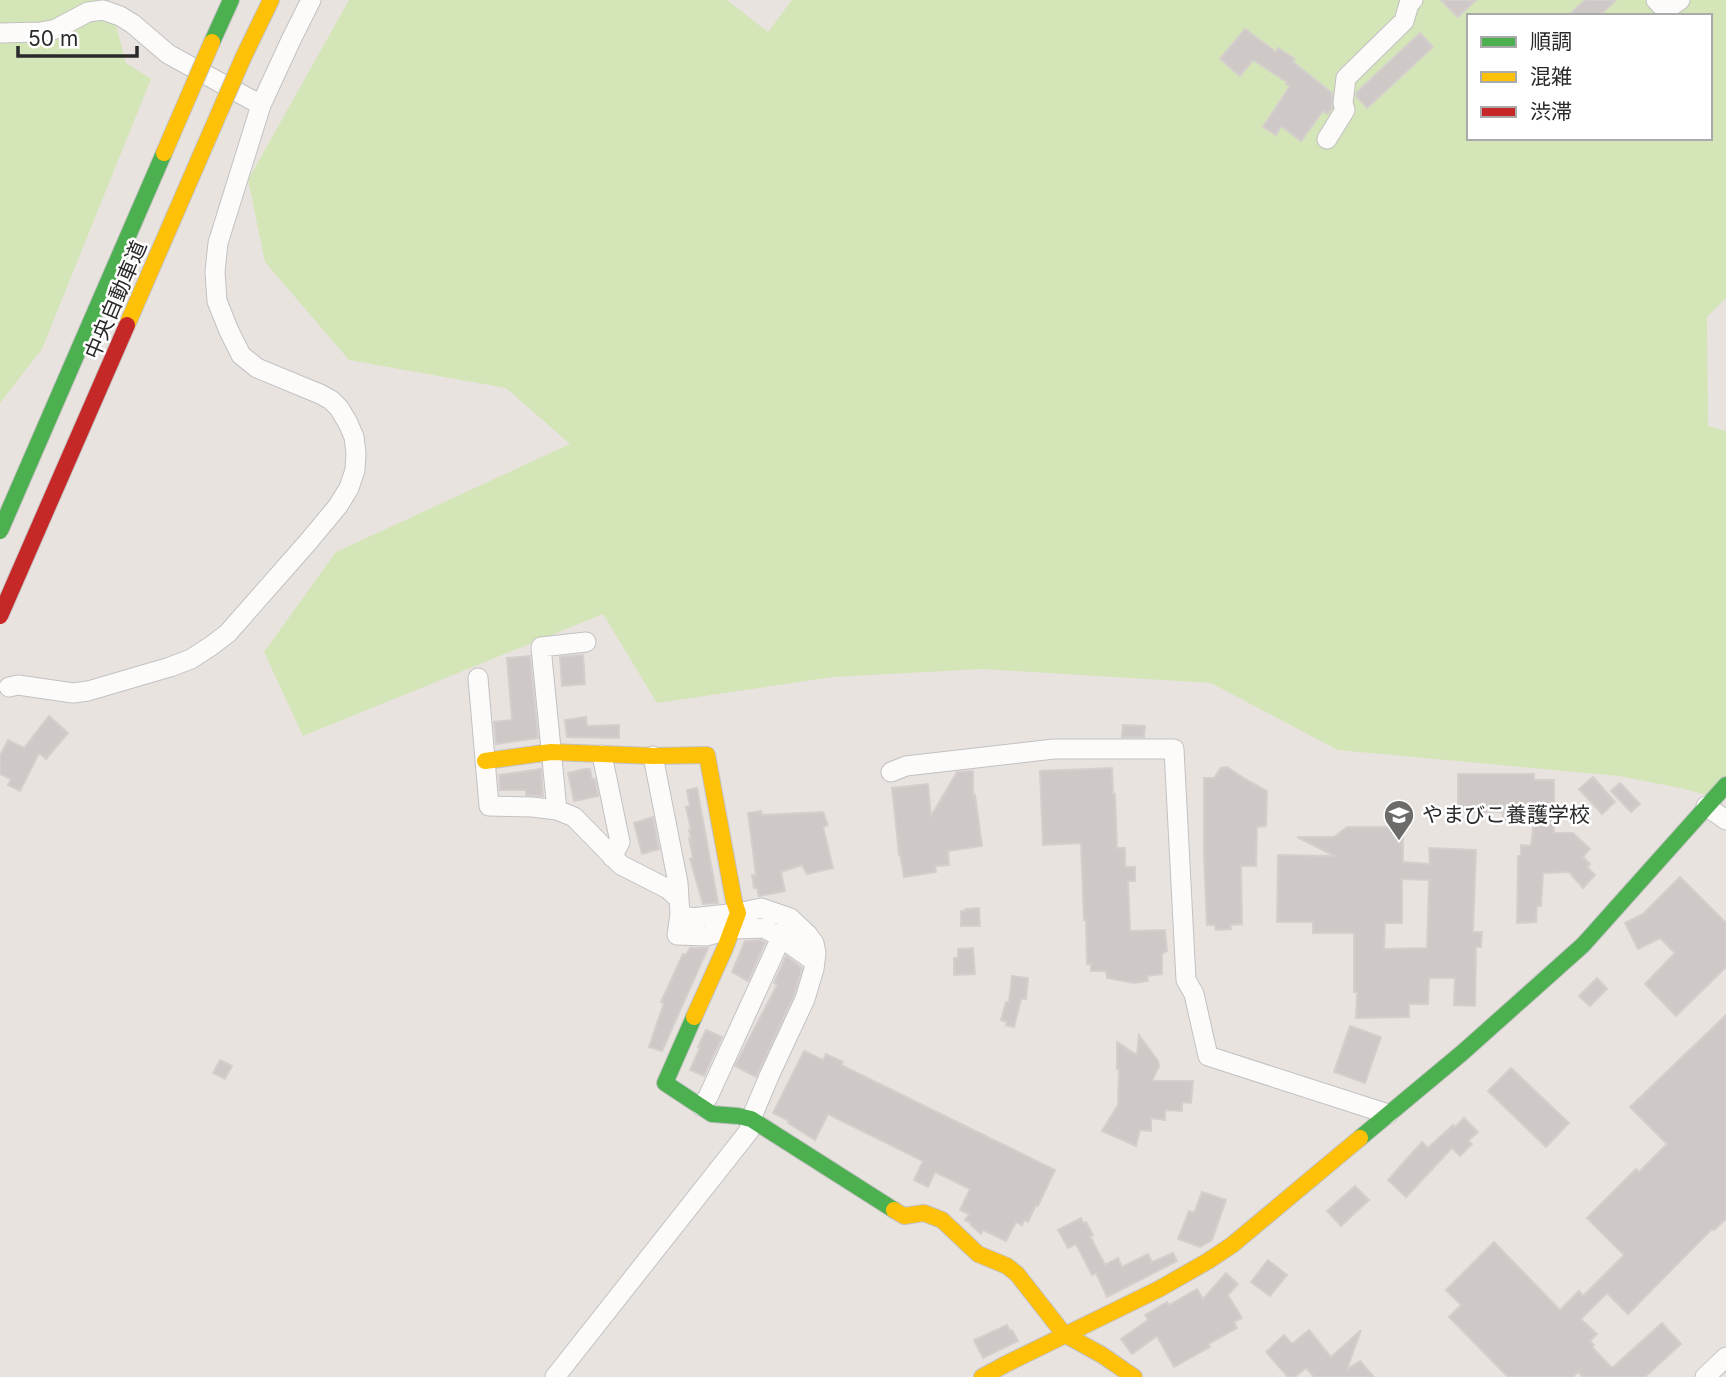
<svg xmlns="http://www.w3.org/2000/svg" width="1726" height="1377" font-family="Inter,'Noto Sans JP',sans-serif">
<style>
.green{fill:#d4e5b7;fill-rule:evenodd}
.building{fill:#cec9c7;stroke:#d4cfcc;stroke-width:2;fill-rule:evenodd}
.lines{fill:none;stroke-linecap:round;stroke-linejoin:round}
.street-casing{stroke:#c2c1c2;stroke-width:21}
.fast-casing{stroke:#c2c1c2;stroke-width:18}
.slow-casing{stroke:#c2c1c2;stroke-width:18}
.street{stroke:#fcfbfa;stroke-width:19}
.fast{stroke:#4caf50;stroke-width:16}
.slow{stroke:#ffc107;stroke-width:16}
.fast-bridge-casing{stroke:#c4c2c1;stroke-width:18;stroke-linecap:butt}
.slow-bridge-casing{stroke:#c4c2c1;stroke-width:18;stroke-linecap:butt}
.jam-bridge-casing{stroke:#c4c2c1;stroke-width:18;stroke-linecap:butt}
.fast-bridge{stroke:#4caf50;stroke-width:16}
.slow-bridge{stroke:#ffc107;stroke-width:16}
.jam-bridge{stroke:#c62828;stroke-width:16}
.labels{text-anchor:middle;stroke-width:5;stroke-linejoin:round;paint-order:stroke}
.street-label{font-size:21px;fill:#2a2a2a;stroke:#fff}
.poi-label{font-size:21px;fill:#2a2a2a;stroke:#fff;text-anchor:start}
</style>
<rect width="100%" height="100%" fill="#e9e3e0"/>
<path class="green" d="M0,0H109L126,63L151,79L42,349L0,403Z
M349,0H727L768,32L792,0H1726V298L1707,317L1708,426L1726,431V800L1680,788L1619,776L1338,750L1211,683L983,669L833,677L657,703L603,614L303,736L264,652L336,552L570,444L506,388L349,360L265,262L248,180ZM1469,16H1710V138H1469Z"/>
<path class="building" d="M1441,0H1476L1458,17Z
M1585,0H1616L1599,16H1568Z
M1245,29L1276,52L1278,48L1295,59L1293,62L1332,93V108L1328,114L1323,111L1301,141L1281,126L1276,135L1263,127L1290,86L1286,84L1287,82L1253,60L1240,76L1220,59Z
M1420,33L1433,47L1367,108L1356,96L1357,92Z
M583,655L585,684L562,686L560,657Z
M530,656L538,738L496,744L494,722L512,720L507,658Z
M49,716L68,733L46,759L39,753L20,791L8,785L11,779L0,774V756L8,740L24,748Z
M586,717L587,726L619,725V738L567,737L565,720Z
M1123,725L1145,726L1144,737H1122Z
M1227,767L1245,779L1267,791L1266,826L1257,827L1256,866H1241L1242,924L1230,925L1231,929L1216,930L1215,925H1207L1204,856V778H1214L1221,768Z
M1112,768L1113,794H1115L1117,848H1125V867H1135V881H1128L1130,931L1165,930L1167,951L1162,954V974L1147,976L1148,981L1134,983L1107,978L1106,971H1091V964H1087L1086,920H1084L1081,843L1043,845L1040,771Z
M541,769L543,796L526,795V790H500L499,775Z
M585,769H590L592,780L595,779L598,796L574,801L568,773Z
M973,771V796L975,795L982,846L948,851L949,865L935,866L936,872L904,877L900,853L899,854L892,788L928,784L931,816L957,772Z
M1458,774H1534V780H1554V833H1573L1590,849L1583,857L1590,864L1587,867L1595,875L1583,888L1569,872L1543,873L1541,906H1537L1536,922L1517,923L1518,856H1521V845L1531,846L1534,820H1503V812H1458Z
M1593,777L1615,802L1602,814L1579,789Z
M1620,783L1640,804L1631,812L1611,791Z
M697,788L718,903L703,904L690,859L693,858L689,838H691L689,830L691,829L686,807L690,806L687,790Z
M761,811L762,815L823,812L828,825L823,827L833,868L807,874L802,865L781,872L785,891L759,896L757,888H754L752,875H756L748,813Z
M653,817L659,849L642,854L634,823Z
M1347,827H1403V862L1430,864L1429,848L1476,850L1473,932H1482L1481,947H1476L1475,1006L1454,1005L1455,978H1429L1428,1004H1409V1017L1356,1018L1357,992H1354V933H1313V922H1277L1278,855L1335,856L1297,837H1334ZM1402,879L1429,880L1427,948L1384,949L1385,923H1402Z
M1680,877L1726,923V967L1676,1016L1645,984L1675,953L1660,938L1638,949L1625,923L1643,914Z
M979,908L980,926H961V911H965V909Z
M761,940L765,943L748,981L732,972L745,941Z
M690,948H708L662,1051L649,1047L664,1003L661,1002L683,954L686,955Z
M973,948L975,974L954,975V958H958V949Z
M786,956L802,968L794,995L756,1077L735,1066L777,985L774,983Z
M1012,976L1028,978L1026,999H1021L1014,1027L1006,1025L1007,1022L1001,1020L1006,1002H1009Z
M1597,978L1607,989L1590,1006L1579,996Z
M1726,1015V1219L1714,1230L1712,1229L1628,1314L1607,1293L1581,1319L1597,1334L1590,1341L1594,1345L1592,1347L1612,1368L1662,1323L1681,1344L1645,1377H1583L1578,1372L1573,1377H1508L1449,1317L1461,1305L1446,1290L1494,1242L1560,1310L1579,1291L1583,1296L1624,1255L1587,1218L1636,1169L1639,1172L1667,1144L1630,1107Z
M1350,1026L1381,1037L1365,1083L1334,1072Z
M706,1030L722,1037L704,1076L690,1070L700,1048L698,1047Z
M1139,1035L1158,1061L1159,1066L1152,1081H1193L1191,1103L1182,1102V1111L1165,1110V1120L1151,1118V1131L1140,1130L1136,1146L1102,1131L1118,1105L1119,1069H1117V1042L1137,1055Z
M804,1051L823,1060L826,1054L843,1062L841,1065L1055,1170L1038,1206L1036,1205L1028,1222L1024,1220L1022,1225L1016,1222L1006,1241L983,1230L981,1234L971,1225V1223L965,1220L969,1214L960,1210L970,1189L935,1172L928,1187L914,1180L923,1161L828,1114L815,1140L788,1123L789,1121L773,1113Z
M220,1060L232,1066L225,1079L213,1073Z
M1511,1068L1569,1123L1546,1147L1488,1091Z
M1464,1118L1478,1132L1468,1141L1472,1144L1460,1156L1452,1148L1406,1197L1388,1180L1422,1142L1428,1148L1453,1125L1455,1127Z
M1355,1186L1369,1200L1341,1226L1327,1211Z
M1202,1192L1226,1200L1212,1240L1200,1247L1178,1239L1189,1211L1194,1213Z
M1081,1218L1083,1223L1086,1222L1093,1235L1090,1236L1105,1265L1118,1258L1122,1267L1148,1254L1152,1262L1173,1253L1177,1261L1107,1297L1096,1273L1092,1275L1076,1244L1068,1248L1058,1230Z
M1268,1260L1287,1275L1270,1296L1251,1282Z
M1226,1273L1238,1284L1228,1295L1242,1318L1234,1322L1237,1328L1208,1344L1210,1347L1174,1367L1157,1336L1132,1354L1121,1339L1148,1320L1145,1315L1167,1302L1169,1305L1197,1289L1203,1299Z
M1007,1325L1010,1331L1012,1330L1018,1341L983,1358L974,1340Z
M1309,1330L1331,1357L1361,1330L1347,1369L1360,1361L1374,1377H1314L1306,1368L1295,1377H1288L1266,1352L1284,1335L1292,1344Z"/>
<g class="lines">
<g class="street-casing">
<path id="street" d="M1656,0L1666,10L1680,0
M0,33L41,32L56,29L88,12L103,10L120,16L133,24L168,54L261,105L291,40L311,0
M1327,139L1345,110L1343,103L1346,78L1404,21L1409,4L1413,0
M478,678L489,806L532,807L557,810L574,817L621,865L668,889L679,899L680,914L691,918L738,913L761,908L790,918L808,935L814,943L816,953L814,969L805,999L770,1074L751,1119L749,1131L555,1377
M9,687L18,685L73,693L88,691L170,667L191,659L211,646L228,633L308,542L338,506L349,488L355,470L356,453L354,437L348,423L339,408L331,400L320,394L257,368L241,355L229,331L217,301L215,272L218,243L261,105
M602,755L620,842L612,857
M653,756L678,883L679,899
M891,772L906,766L1054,749H1174L1186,980L1194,994L1208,1056L1388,1114
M1706,806L1726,820
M557,810L541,647L586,642
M680,914L677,935L706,936L732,929L764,928L780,937L815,962
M701,1106L708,1097L790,918
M1705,1377L1726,1357"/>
</g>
<g class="fast-casing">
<path id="fast" d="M212,42L231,0
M694,1017L665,1083L712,1114L738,1116L751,1119L894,1210
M1360,1138L1462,1053L1583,945L1726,785"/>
</g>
<g class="slow-casing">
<path id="slow" d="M243,58L271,0
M485,761L551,752L653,756L707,755L734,901L738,913L725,948L694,1017
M894,1210L904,1216L924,1213L942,1220L978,1254L1007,1266L1017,1274L1064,1334L1102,1355L1134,1377
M982,1377L1006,1364L1159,1289L1208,1261L1232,1245L1360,1138"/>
</g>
<use href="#street" class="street"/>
<use href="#fast" class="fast"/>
<use href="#slow" class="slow"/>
<g class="fast-bridge-casing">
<path id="fast-bridge" d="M0,531L164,153"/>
</g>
<g class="slow-bridge-casing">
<path id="slow-bridge" d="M164,153L212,42
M127,325L243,58"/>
</g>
<g class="jam-bridge-casing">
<path id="jam-bridge" d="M0,616L127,325"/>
</g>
<use href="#fast-bridge" class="fast-bridge"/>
<use href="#slow-bridge" class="slow-bridge"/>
<use href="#jam-bridge" class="jam-bridge"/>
</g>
<defs>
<g id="school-pin" transform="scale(1.575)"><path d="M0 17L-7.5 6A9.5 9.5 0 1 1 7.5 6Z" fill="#6d6b6a" stroke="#fff"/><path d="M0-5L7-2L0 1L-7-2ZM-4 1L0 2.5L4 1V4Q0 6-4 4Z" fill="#fff"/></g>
</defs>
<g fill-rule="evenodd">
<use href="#school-pin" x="1399" y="815"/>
</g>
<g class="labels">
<g class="street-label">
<text transform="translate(116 300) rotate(-67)" y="7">中央自動車道</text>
</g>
<g class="poi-label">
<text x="1422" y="822">やまびこ養護学校</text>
</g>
</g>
<rect x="1467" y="14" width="245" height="126" fill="#ffffff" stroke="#aaaaaa" stroke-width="2"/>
<rect x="1481" y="37" width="35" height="10" fill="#4caf50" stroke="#aaaaaa" stroke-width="2"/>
<text x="1530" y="49" font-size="21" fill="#2a2a2a">順調</text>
<rect x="1481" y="72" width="35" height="10" fill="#ffc107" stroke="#aaaaaa" stroke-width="2"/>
<text x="1530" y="84" font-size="21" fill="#2a2a2a">混雑</text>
<rect x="1481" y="107" width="35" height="10" fill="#c62828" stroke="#aaaaaa" stroke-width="2"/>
<text x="1530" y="119" font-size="21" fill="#2a2a2a">渋滞</text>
<path d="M18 46v10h119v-10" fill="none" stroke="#2a2a2a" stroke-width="3.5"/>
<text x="28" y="46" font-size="21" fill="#2a2a2a" stroke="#ffffff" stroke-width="5" paint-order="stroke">50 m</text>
</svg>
